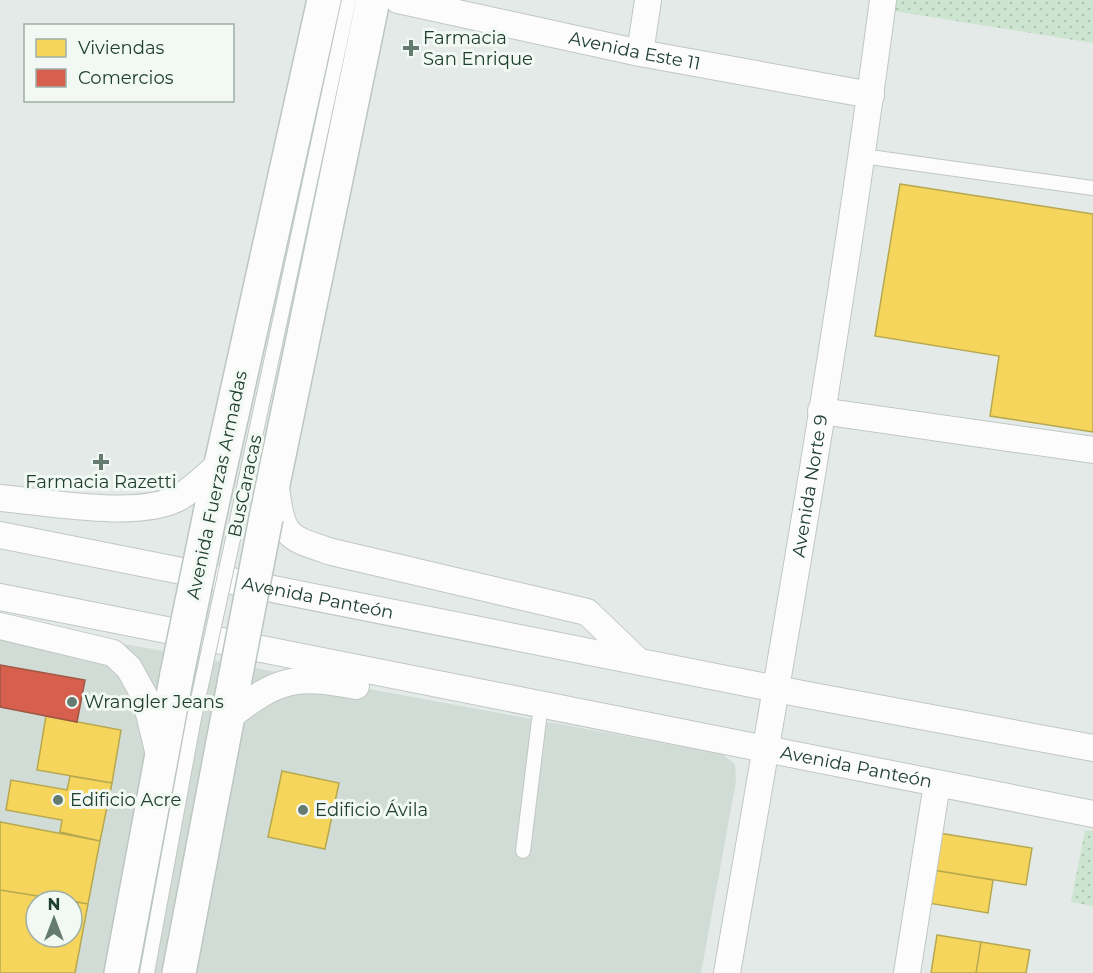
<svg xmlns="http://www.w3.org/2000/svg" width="1093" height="973" font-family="Montserrat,sans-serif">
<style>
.built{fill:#d2dcd6;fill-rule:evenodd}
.green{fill:url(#green-dots)}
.homes{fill:#f6d55c;stroke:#b6a84f;stroke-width:1.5}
.shops{fill:#d6604d;stroke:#9f5645;stroke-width:1.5}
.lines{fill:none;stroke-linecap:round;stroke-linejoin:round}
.lane-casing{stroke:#c1c7c4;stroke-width:16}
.street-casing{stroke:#c1c7c4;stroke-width:28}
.secondary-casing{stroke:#bdc6c2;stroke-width:36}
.lane{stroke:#fbfcfb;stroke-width:14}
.street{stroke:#fbfcfb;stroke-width:26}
.secondary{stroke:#fbfcfb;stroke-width:33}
.lane-bridge-casing{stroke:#c1c7c4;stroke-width:16;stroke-linecap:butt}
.secondary-bridge-casing{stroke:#bdc6c2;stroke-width:36;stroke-linecap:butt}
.lane-bridge{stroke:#fbfcfb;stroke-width:14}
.secondary-bridge{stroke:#fbfcfb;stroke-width:33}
.poi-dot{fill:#657b71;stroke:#f2f9f4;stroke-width:2}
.labels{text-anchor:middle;stroke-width:6;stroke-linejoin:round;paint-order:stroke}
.poi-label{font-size:18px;fill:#203f31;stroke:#f2f9f4;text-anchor:start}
.street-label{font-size:18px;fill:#203f31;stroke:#f2f9f4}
</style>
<defs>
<pattern id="green-dots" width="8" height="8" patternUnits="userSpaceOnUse" patternTransform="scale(1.5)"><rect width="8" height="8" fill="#cce4d0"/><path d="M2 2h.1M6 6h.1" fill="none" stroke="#afc5b3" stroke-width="1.8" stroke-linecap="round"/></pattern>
</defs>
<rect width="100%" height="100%" fill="#e4eae7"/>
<path class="built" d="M0,621L722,754L735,764L736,781L701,973H0ZM36,901H72V937H36Z"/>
<path class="green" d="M883,0H1093V43L882,9Z
M1085,830L1093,831V906L1071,902Z"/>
<path class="homes" d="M900,184L1093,214V432L990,416L999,356L875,336Z
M46,716L121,730L112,783L37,770Z
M282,771L339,783L325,849L268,837Z
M70,776L112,783L100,841L60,832L62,820L6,810L11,780L67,790Z
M0,822L100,841L88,904L0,890Z
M939,833L1032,848L1026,885L933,870Z
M933,870L993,880L988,913L928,903Z
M0,890L69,901H36V937H72V901L88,904L75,973H0Z
M937,935L981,942L976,973H931Z
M981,942L1030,950L1026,973H976Z"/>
<path class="shops" d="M0,665L85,680L77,722L0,707Z"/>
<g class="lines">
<g class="lane-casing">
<path id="lane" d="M862,156L1093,188
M239,511L349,0
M523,851L539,720
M147,973L194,718"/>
</g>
<g class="street-casing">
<g id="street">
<path id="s1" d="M398,0L640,53L871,95"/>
<path d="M640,53L648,0"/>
<path d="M821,411L1093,450"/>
<path d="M276,488C283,538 286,537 332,552L587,612L636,659"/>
<path d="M0,498C46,502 140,520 180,497C194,488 207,475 220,464"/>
<path id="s2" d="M0,535L802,694L1093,748"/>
<path id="s3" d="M0,597L1093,814"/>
<path d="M0,626L113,653L129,668L145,697L159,755"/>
<path d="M228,718C277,679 294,674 356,686"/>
<path id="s4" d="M727,973C783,649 840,326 883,0"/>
<path d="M907,973L937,784"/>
</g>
</g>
<g class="secondary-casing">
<path id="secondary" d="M211,509L324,0
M266,518L373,0
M121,973L177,674
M179,973L235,679"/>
</g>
<use href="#lane" class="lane"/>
<use href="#street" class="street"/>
<use href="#secondary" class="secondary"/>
<g class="lane-bridge-casing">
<path id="lane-bridge" d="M194,718L239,511"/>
</g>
<g class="secondary-bridge-casing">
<path id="secondary-bridge" d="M177,674L211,509
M235,679L266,518"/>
</g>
<use href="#lane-bridge" class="lane-bridge"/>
<use href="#secondary-bridge" class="secondary-bridge"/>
</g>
<g class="poi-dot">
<path d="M408 39h6v6h6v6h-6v6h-6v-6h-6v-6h6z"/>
<path d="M98 453h6v6h6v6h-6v6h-6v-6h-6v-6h6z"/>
<circle cx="72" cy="702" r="6"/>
<circle cx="58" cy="800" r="6"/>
<circle cx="303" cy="810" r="6"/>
</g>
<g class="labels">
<g class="poi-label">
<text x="423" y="44">Farmacia<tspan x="423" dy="21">San Enrique</tspan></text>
<text x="101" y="488" text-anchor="middle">Farmacia Razetti</text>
<text x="84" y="708">Wrangler Jeans</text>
<text x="70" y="806">Edificio Acre</text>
<text x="315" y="816">Edificio Ávila</text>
</g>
<g class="street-label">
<text dy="6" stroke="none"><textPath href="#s1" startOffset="242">Avenida Este 11</textPath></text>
<text transform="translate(217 485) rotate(-78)" y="6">Avenida Fuerzas Armadas</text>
<text transform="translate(245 486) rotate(-78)" y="6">BusCaracas</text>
<text dy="6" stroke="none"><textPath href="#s4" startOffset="494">Avenida Norte 9</textPath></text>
<text dy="6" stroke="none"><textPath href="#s2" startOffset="324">Avenida Panteón</textPath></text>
<text dy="6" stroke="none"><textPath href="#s3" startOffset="873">Avenida Panteón</textPath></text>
</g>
</g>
<rect x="24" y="24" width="210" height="78" fill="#f2f9f4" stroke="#9eafa6" stroke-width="1.5"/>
<rect x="36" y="39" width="30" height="18" fill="#f6d55c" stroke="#9eafa6" stroke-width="1.5"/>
<text x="78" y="54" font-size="18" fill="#203f31">Viviendas</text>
<rect x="36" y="69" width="30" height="18" fill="#d6604d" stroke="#9eafa6" stroke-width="1.5"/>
<text x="78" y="84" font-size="18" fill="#203f31">Comercios</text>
<g transform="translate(54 919)"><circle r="28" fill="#f2f9f4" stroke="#9eafa6" stroke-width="1.5"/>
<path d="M0-4.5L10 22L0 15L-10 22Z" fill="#657b71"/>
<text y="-9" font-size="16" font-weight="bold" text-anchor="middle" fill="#203f31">N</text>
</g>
</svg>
